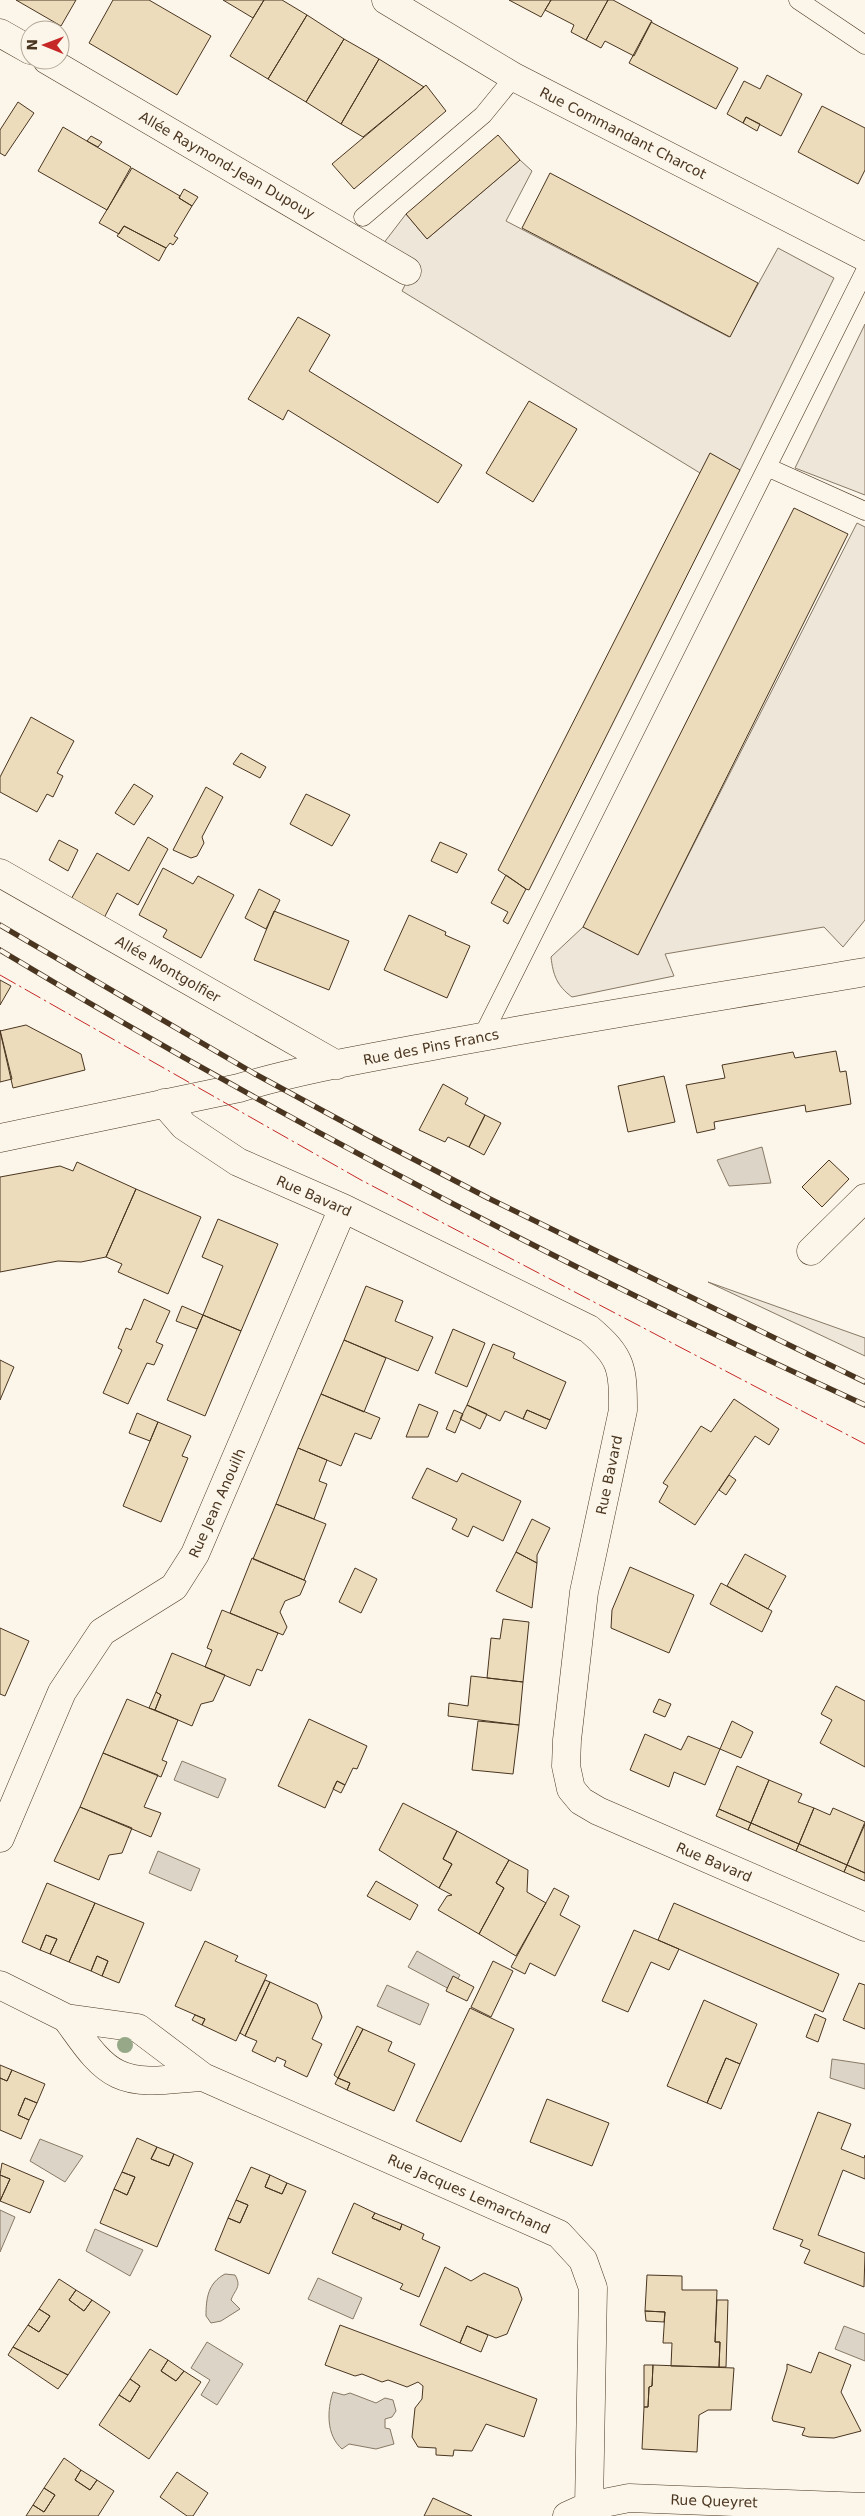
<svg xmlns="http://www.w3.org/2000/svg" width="865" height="2516" font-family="'DejaVu Sans',sans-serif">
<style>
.green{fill:#ede6d9;stroke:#887966}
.water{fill:#dcd4c6;stroke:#887966}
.building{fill:#ecdcbc;stroke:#4a3520}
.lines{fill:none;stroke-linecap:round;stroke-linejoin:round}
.service-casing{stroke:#4a3520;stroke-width:19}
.minor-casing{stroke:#4a3520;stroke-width:29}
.service{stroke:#fbf6e9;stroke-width:18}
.minor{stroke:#fbf6e9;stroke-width:28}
.rail-casing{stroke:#4a3520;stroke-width:5.5}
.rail{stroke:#fbf6e9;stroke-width:4;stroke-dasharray:11;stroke-linecap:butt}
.power{stroke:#c62828;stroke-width:1;stroke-dasharray:18 4 2.5 4;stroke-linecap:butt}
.tree{fill:#96a887}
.labels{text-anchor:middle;stroke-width:4;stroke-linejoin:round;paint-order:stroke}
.street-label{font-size:14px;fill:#4a3520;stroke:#fbf6e9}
</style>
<rect width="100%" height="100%" fill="#fbf6e9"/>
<path class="green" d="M520,160L532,171L506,221L729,337L778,248L834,278L740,470L700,473L402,291L415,265L383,244L406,214L427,239Z
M865,324V495L795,468Z
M857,523L865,527V920L843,947L824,927L665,954L674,976L572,997C557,986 553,975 551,957L583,927L638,954Z
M708,1282L865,1338V1356Z"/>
<path class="water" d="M762,1147L771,1183L729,1186L717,1160Z
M182,1761L226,1779L218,1798L174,1780Z
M158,1851L200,1869L191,1891L149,1873Z
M417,1951L460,1975L451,1990L408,1967Z
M387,1985L429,2004L420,2025L377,2006Z
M832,2059L865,2064V2089L830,2078Z
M40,2139L83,2156L65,2182L30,2161Z
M0,2210L15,2217L0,2252Z
M95,2229L143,2250L130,2276L86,2251Z
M225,2274L235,2275C242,2287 235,2289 231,2300L240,2309L221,2321L211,2323L206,2316C206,2298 208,2283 225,2274Z
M318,2278L362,2298L353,2319L308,2299Z
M844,2326L865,2334V2361L835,2349Z
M207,2342L243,2364L217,2405L201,2395L210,2380L191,2368Z
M333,2392L344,2395L350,2393L376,2403L385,2398L393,2400L396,2411L392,2417L385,2419V2428L390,2429L394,2444L376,2449L349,2444L342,2449C326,2435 327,2410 333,2392Z"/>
<path class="building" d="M16,0H76L61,26Z
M113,0H149L211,36L177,95L89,43Z
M223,0H264L253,18Z
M264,0H282L307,15L268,79L230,56Z
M509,0H551L541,17Z
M551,0H608L586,40L571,32L574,25L545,10Z
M608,0H613L652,21L634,56L605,41L601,48L586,40Z
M307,15L344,39L306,102L268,79Z
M651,22L738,68L716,109L629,63Z
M344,39L379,59L341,124L306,102Z
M379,59L424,87L363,137L341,124Z
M767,75L802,94L781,136L746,117L743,123L727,114L744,81L760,89Z
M426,85L446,111L354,189L332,164Z
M18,102L34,113L5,156L0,153V130Z
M822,106L865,128V170L858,184L798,152Z
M746,117L760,124L757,131L743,123Z
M63,127L131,167L107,210L38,171Z
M498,135L520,160L427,239L406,214Z
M91,136L102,142L98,147L87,141Z
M132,168L180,196L179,198L192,206L174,236L178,238L173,245L170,243L166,248L124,226L119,234L99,223Z
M550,173L758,283L730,337L522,228Z
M184,189L198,197L192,206L179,198Z
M124,226L166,248L159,261L117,236Z
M298,317L330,335L309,371L462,465L438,503L288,410L283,420L248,399Z
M529,401L577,429L533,502L486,473Z
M710,453L740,470L529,890L526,889L498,870Z
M794,508L848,534L638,955L583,927Z
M31,717L74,741L57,773L63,776L53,797L47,794L37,812L0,792V777Z
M241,753L266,767L260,778L233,764Z
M134,784L153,796L134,825L115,813Z
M206,787L223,797L202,837L204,843L197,856L191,858L173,850Z
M306,794L350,815L332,846L290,824Z
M148,837L168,849L138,905L117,893L103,920L70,901L97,853L129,871Z
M59,840L78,850L68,871L49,860Z
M440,842L467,854L457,873L431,861Z
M163,868L193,884L198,876L234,895L201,958L163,937L167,930L139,915Z
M506,875L526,889L508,924L503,921L508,912L491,903Z
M259,889L280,900L266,929L245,918Z
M274,911L349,941L329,990L254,960Z
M409,915L446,932L445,935L470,946L447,998L384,970Z
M0,980L11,986L0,1005Z
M26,1025L81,1054L85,1070L13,1088L0,1031Z
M0,1030L12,1079L0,1082Z
M836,1051L840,1072L846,1071L851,1104L806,1112L805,1105L714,1122L715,1129L697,1133L686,1085L725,1078L722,1065L793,1052L795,1058Z
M664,1076L675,1122L628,1132L618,1086Z
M443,1084L468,1098L465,1104L485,1115L469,1147L448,1137L445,1142L419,1130Z
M485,1115L501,1123L484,1155L469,1147Z
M829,1160L849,1179L822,1207L802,1187Z
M77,1162L136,1189L106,1257L81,1262L58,1261L0,1272V1177L60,1166L73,1171Z
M136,1189L201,1217L168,1294L118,1272L122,1264L106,1257Z
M218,1219L278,1244L241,1331L203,1315L223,1266L202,1257Z
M366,1286L403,1301L395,1321L433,1337L418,1371L344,1340Z
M144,1299L170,1311L156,1342L163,1345L154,1365L147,1363L128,1404L103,1393L122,1350L118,1348L126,1328L131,1330Z
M182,1306L203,1315L197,1329L176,1321Z
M203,1315L241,1331L205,1416L167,1400Z
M453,1329L485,1343L467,1387L435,1373Z
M344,1340L386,1358L364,1412L321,1394Z
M493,1344L515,1353L513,1358L566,1382L550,1420L527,1410L523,1419L505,1411L500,1421L467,1405Z
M0,1360L14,1367L0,1400Z
M321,1394L380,1418L371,1439L355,1433L341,1466L298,1448Z
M734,1399L779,1429L769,1445L755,1436L695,1525L659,1502L668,1486L663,1483L701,1426L711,1432Z
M419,1404L438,1412L428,1437H406Z
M467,1405L487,1414L480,1429L460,1419Z
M454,1410L463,1414L455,1433L446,1429Z
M527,1410L550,1420L546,1429L523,1419Z
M137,1413L158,1422L150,1441L129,1433Z
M158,1422L191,1436L182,1456L188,1458L161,1522L123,1506Z
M298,1448L327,1460L319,1481L327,1484L314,1519L276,1504Z
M427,1468L457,1482L462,1473L521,1501L503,1541L473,1526L468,1537L452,1529L457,1519L412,1498Z
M729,1475L736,1480L726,1495L719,1490Z
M276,1504L326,1524L304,1580L253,1559Z
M532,1519L550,1528L537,1555V1563L516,1552Z
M516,1552L537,1563L532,1608L496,1591Z
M745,1554L786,1576L768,1609L727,1586Z
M252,1558L306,1581L300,1595L285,1601L280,1612L287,1627L283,1635L230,1613Z
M630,1567L694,1595L669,1653L611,1628L612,1610Z
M355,1568L377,1579L361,1613L339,1602Z
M721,1583L772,1611L762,1632L710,1604Z
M222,1610L278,1633L262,1671L257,1669L250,1686L205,1667L212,1650L207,1648Z
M503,1619L529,1622L523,1682L487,1678L491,1638L500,1639Z
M0,1628L29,1641L5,1696L0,1694Z
M172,1653L225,1675L213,1701L201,1704L192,1726L155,1710L161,1695L156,1692Z
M471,1676L523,1682L519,1725L448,1716L449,1703L468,1706Z
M836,1686L865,1701V1767L820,1743L832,1720L821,1714Z
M156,1692L161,1695L155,1710L149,1708Z
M127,1699L178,1720L162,1760L167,1762L161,1777L103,1753Z
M659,1699L671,1704L665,1717L653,1712Z
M309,1719L367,1746L357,1769L353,1768L345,1785L337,1781L325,1808L278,1786Z
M478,1721L519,1725L513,1774L472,1770Z
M732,1721L753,1732L741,1758L720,1749Z
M645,1734L681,1750L688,1736L720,1749L705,1785L674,1772L669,1787L630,1770Z
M103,1753L158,1775L144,1807L161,1813L151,1837L80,1807Z
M737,1766L769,1780L751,1823L719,1809Z
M769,1780L802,1794L798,1802L814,1808L799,1844L751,1823Z
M337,1781L345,1785L341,1793L333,1789Z
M403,1803L457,1831L443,1859L452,1864L439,1888L379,1850Z
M80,1807L132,1828L122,1853L109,1855L99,1880L54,1861Z
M814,1808L830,1815L833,1808L865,1822L847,1865L799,1844Z
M719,1809L751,1823L748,1830L716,1816Z
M751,1823L799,1844L796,1851L748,1830Z
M865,1824V1873L847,1865Z
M457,1831L509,1860L496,1883L504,1888L479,1934L438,1910L447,1896L452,1895L439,1888L452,1864L443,1859Z
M799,1844L847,1865L844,1872L796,1851Z
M509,1860L528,1870L527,1892L546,1903L516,1956L479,1934L504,1888L496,1883Z
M847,1865L865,1873V1881L844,1872Z
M376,1881L418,1905L410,1920L367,1896Z
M47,1883L95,1903L69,1962L50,1954L57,1939L46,1935L40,1950L22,1942Z
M554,1888L569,1896L560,1915L580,1926L555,1976L530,1963L525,1974L511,1967Z
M95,1903L144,1923L119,1983L102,1976L108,1961L97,1956L91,1971L69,1962Z
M674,1903L839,1974L823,2012L658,1940Z
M634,1930L679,1949L669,1970L651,1962L628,2012L602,2001Z
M46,1935L57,1939L50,1954L40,1950Z
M205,1941L238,1956L235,1961L267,1975L236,2041L202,2025L205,2019L175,2006Z
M97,1956L108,1961L102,1976L91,1971Z
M493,1961L513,1971L491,2017L471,2007Z
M453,1976L474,1987L467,2001L446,1991Z
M265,1980L270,1982L245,2036L240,2033Z
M270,1982L317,2004L322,2017L312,2039L322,2044L307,2077L284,2066L286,2061L277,2057L275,2062L252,2051L257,2041L245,2036Z
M859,1983L865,1985V2029L843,2020Z
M704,2000L757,2024L740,2064L726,2058L707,2103L667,2086Z
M470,2008L514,2029L461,2142L416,2121Z
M815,2014L826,2019L818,2042L806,2037Z
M195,2015L205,2019L202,2025L192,2020Z
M357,2026L363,2029L338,2078L334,2075Z
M363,2029L392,2042L388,2051L415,2064L394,2111L347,2090L350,2083L338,2078Z
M726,2058L740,2064L721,2109L707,2103Z
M0,2065L12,2070L7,2081L0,2078Z
M12,2070L45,2084L37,2103L25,2098L18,2115L29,2120L21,2139L0,2130V2078L7,2081Z
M338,2078L350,2083L347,2090L335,2084Z
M25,2098L37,2103L29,2120L18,2115Z
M547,2099L609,2123L592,2166L530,2142Z
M818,2112L851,2124L841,2149L864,2158L865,2155V2179L843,2170L818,2235L865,2253L864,2287L804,2263L810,2250L800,2246L803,2240L773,2229Z
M137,2138L157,2147L151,2159L169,2166L174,2154L193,2163L157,2247L100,2223L114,2189L127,2195L135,2177L122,2172Z
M157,2147L174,2154L169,2166L151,2159Z
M2,2163L44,2181L30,2213L0,2201L10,2179L0,2175Z
M251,2167L270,2175L265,2187L282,2194L287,2183L306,2191L269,2274L215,2250L228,2218L240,2223L248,2205L236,2200Z
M122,2172L135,2177L127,2195L114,2189Z
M0,2175L10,2179L0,2201Z
M270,2175L287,2183L282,2194L265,2187Z
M236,2200L248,2205L240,2223L228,2218Z
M354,2203L375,2213L372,2218L400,2230L402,2224L424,2234L422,2239L440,2247L419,2297L400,2289L403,2284L332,2253Z
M375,2213L402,2224L400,2230L372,2218Z
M445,2267L471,2281L484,2273L518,2288L522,2299L507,2334L496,2338L467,2326L460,2343L420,2325Z
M647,2275L682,2276V2290H717L715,2342H720L719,2367L671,2366L672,2343H663L665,2312L645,2311Z
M59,2279L76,2290L69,2300L84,2311L92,2300L110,2312L68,2375L13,2347L28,2325L39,2332L50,2316L39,2309Z
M76,2290L92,2300L84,2311L69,2300Z
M717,2300H728L726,2367H719L720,2342H715Z
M39,2309L50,2316L39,2332L28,2325Z
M645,2311L665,2312L664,2322L646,2321Z
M340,2325L537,2399L524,2437L486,2424L472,2451L454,2450L453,2456L436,2455V2448L418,2447L412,2437L415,2408L422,2399L423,2386L418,2382L407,2387L388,2380L382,2382L362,2374L355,2376L325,2365Z
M467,2326L488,2335L481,2352L460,2343Z
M13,2347L68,2375L58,2389L8,2355Z
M150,2349L168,2360L161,2371L176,2381L184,2371L201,2382L149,2459L99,2425L119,2395L130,2402L140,2386L130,2379Z
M819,2352L851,2365L841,2392L861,2431L834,2438L809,2437L802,2435L805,2428L773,2421L772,2418L787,2369V2364L811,2373Z
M168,2360L184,2371L176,2381L161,2371Z
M644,2365H653L652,2386L649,2387L648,2407H644Z
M653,2365L734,2368L731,2410H708L699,2415L697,2452L642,2449L644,2407H648L649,2387L652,2386Z
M130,2379L140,2386L130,2402L119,2395Z
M64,2458L81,2470L75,2480L90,2490L97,2480L114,2491L98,2516H26L33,2505L44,2512L55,2495L44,2488Z
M81,2470L97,2480L90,2490L75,2480Z
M177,2472L208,2493L193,2516H187L160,2497Z
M44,2488L55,2495L44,2512L33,2505Z
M433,2498L472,2516H424Z"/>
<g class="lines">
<g class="service-casing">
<path id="service" d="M798,0L865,45
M363,217L483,115L514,77
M767,467L865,511
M482,1037L865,271"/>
</g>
<g class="minor-casing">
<path id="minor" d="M386,0L514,77L865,257
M0,33L30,50
M47,60L407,271
M0,873L337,1065
M164,1103L184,1126L238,1162L343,1208L589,1329C622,1357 623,1368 623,1410L584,1592L567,1740L566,1766L571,1789L581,1801L598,1811L865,1927
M0,1138L239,1088C305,1068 375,1057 443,1044C583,1018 724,996 865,972
M811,1251L865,1198
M0,1838L62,1692L102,1632L174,1587L195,1554L343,1208
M0,1985L66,2018L138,2028L203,2077L559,2234L583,2260L593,2288L589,2506
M66,2018C80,2036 96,2064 118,2074C143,2086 176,2078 203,2077
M567,2516L589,2506L629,2498L865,2507"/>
</g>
<use href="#service" class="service"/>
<use href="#minor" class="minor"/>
<g class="rail-casing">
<path id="rail" d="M0,925L255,1074L373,1138L488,1198L865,1382
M0,950C279,1118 568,1269 865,1405"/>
</g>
<use href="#rail" class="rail"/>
<path class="power" d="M0,975L361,1180L865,1444"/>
</g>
<circle class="tree" cx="125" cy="2045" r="8"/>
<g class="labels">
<g class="street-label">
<text transform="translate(623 133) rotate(27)" y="5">Rue Commandant Charcot</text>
<text transform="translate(227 165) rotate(30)" y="5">Allée Raymond-Jean Dupouy</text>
<text transform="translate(168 969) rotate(30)" y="5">Allée Montgolfier</text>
<text transform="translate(431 1047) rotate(-11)" y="5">Rue des Pins Francs</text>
<text transform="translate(314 1196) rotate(24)" y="5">Rue Bavard</text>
<text transform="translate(609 1475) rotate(-78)" y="5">Rue Bavard</text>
<text transform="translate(217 1503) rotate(-66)" y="5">Rue Jean Anouilh</text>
<text transform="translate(714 1862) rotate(23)" y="5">Rue Bavard</text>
<text transform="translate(469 2194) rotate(24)" y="5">Rue Jacques Lemarchand</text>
<text transform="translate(714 2501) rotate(2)" y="5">Rue Queyret</text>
</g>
</g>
<g transform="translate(45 45) rotate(271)"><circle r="24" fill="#fbf6e9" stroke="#b4a999"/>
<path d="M0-4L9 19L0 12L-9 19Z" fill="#c62828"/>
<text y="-8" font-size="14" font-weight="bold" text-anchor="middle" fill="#4a3520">N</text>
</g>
</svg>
